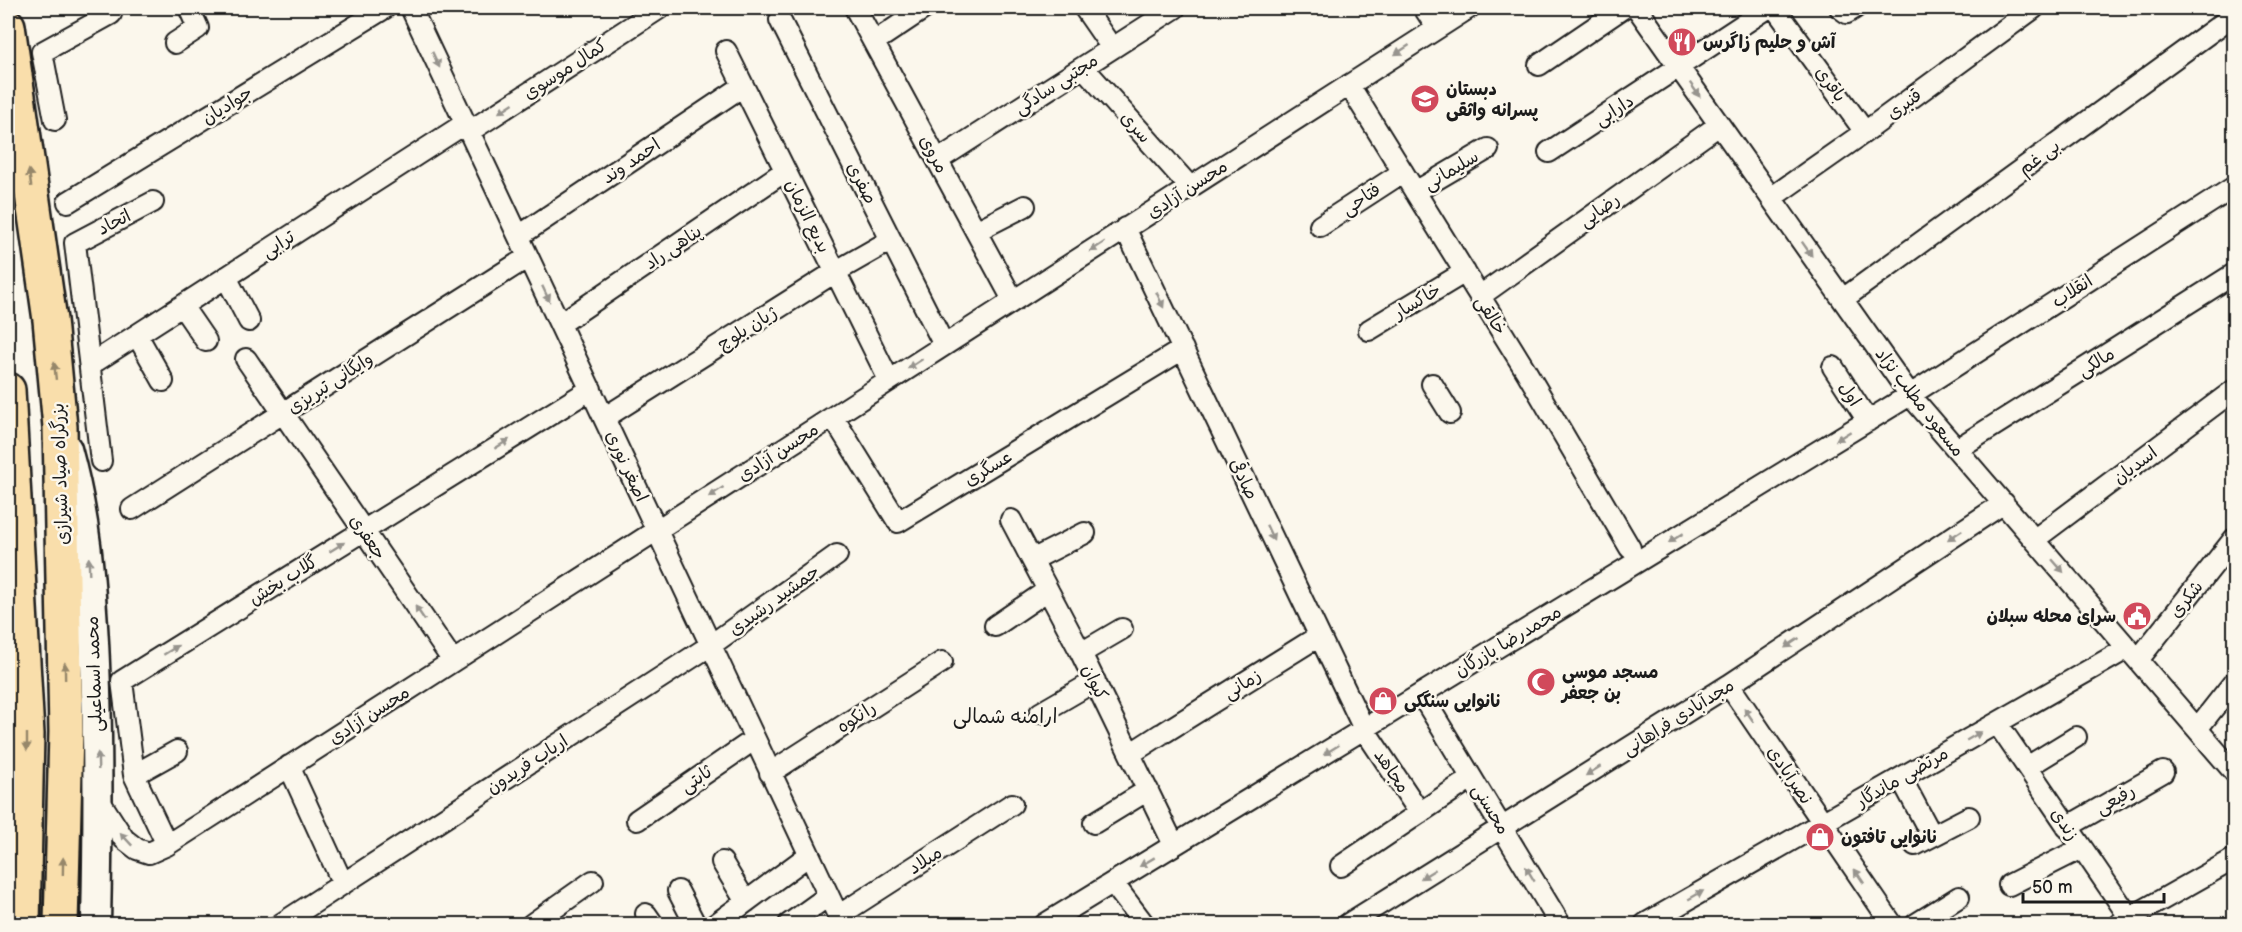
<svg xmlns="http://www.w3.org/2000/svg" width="2242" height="932" font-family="'Balsamiq Sans','Playpen Sans Arabic',sans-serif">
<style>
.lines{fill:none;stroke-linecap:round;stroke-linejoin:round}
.street-casing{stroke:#1c1c1c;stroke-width:24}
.secondary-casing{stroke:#1c1c1c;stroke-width:33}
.highway-casing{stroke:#1c1c1c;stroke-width:38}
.street{stroke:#fbf7ec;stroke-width:20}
.secondary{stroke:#fbf7ec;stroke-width:28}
.highway{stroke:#f9deab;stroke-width:33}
.oneway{fill:#97948e}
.oneway2{fill:#96876b}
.labels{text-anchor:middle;stroke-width:5;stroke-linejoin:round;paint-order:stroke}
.poi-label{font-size:18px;font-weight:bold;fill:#1c1c1c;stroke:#fbf7ec;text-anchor:start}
.street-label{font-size:18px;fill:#1c1c1c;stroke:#fbf7ec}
.neighbourhood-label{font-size:20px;fill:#1c1c1c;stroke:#fbf7ec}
</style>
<rect width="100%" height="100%" fill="#fbf7ec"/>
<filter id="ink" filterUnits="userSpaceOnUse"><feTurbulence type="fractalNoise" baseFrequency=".0167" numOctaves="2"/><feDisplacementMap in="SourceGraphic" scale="12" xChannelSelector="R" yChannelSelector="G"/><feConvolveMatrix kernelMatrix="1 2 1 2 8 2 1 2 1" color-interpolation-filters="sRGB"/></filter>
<g filter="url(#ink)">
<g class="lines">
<g class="street-casing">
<path id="street" d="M411,8L842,924
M855,8L1013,300
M1424,8L1437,28
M1637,8L1910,395L2234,772
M1775,8L1865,132
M1840,8L1847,13L1855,8
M1085,9L1112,48
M780,20L944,345
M874,42L925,8
M175,43L198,28L189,8
M726,51L889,380
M1539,65L1623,8
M1083,67L1190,187
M1349,85L1526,371L1630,548
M55,120L42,52L111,14L108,8
M470,131L660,8
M1549,152L1768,8
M938,160L1175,8
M1415,192L1488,149
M1771,198L1865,132L2034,8
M68,202L385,8
M1320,226L1403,172
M1125,228L1364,729L1420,813
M976,231L1025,206
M519,236L743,86
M226,277L249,321
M1480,296L1719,125
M1843,299L2234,15
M182,306L206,341
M560,324L785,171
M1369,330L1465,272
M137,335L163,381
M246,359L453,661
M90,365L466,123
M1833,367L1868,421
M1432,384L1450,413
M833,417L898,522L1183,349
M604,418L835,272L891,240
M1957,449L2234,274
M101,461L75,243L153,202
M132,509L528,257
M1011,520L1081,653L1174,845
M2035,539L2234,390
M1032,560L1085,533
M995,626L1048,590
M1081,653L1122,629
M2138,660L2234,539
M1729,685L1892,924
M1421,694L1560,924
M1040,713L1095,681
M1997,723L2134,924
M2197,729L2234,682
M1165,732L1319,636
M1130,754L1161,734
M289,766L343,884
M2027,767L2076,737
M770,773L942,662
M134,775L177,751
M1901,778L1932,836
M99,800L124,839L137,849L149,853L167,845L1469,8
M637,820L755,739
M1094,823L1148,790
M2067,827L2163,772
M167,845L134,775L122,681L591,389
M1915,845L1969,817
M722,862L746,902
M1341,866L1461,785
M1113,883L1144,924
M2009,885L2082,848
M678,891L695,924
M646,914L653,924
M838,916L1012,804
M281,924L711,645L837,555
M532,924L593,881
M716,924L809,855
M789,924L828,896
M1045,924L1910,395L2234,187
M1348,924L1729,685L2004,503
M1645,924L2128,648
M1916,924L1959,897
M2119,924L2234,859"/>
</g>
<g class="secondary-casing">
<path id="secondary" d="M67,449C86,517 90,573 94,642C99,737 98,830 96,924"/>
</g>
<g class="highway-casing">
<path id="highway" d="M8,26L50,320L60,427L66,732L61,924
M8,390L27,734L23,924"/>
</g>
<use href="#street" class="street"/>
<use href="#secondary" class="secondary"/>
<use href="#highway" class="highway"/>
</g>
<defs><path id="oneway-solid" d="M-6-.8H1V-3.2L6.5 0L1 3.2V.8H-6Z" transform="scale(1.5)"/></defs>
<g class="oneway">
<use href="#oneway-solid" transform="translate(1402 50) rotate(147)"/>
<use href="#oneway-solid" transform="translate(436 60) rotate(65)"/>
<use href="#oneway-solid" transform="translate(1695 90) rotate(55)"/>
<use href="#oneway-solid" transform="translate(506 108) rotate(147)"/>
<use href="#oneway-solid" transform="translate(1097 247) rotate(147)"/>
<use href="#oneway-solid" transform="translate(1807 249) rotate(55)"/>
<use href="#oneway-solid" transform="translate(546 294) rotate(65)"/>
<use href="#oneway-solid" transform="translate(1160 300) rotate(65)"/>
<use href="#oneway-solid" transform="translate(915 364) rotate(147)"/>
<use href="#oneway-solid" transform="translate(1843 436) rotate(148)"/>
<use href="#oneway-solid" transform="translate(502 444) rotate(-32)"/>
<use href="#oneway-solid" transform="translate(716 492) rotate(147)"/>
<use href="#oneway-solid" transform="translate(1270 533) rotate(65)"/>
<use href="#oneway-solid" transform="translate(1955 535) rotate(147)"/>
<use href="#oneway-solid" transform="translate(1676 538) rotate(148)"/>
<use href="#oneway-solid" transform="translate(337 547) rotate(-32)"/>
<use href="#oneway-solid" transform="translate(89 566) rotate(-92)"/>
<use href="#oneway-solid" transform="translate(2058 566) rotate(49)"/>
<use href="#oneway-solid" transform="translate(420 613) rotate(-124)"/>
<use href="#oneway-solid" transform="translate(1792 643) rotate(146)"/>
<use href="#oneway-solid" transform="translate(171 650) rotate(-32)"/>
<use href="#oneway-solid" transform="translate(1749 715) rotate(-124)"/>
<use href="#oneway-solid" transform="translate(1974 736) rotate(-30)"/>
<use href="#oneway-solid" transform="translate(1331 750) rotate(148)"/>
<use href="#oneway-solid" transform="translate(98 761) rotate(-92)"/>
<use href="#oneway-solid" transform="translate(1593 771) rotate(148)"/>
<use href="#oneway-solid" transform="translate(126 839) rotate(-133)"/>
<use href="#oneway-solid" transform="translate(1147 862) rotate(149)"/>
<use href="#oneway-solid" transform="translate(1428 874) rotate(148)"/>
<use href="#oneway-solid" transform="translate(1530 874) rotate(-121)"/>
<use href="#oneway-solid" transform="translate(1859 876) rotate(-124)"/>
<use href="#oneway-solid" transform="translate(1696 895) rotate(-30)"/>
</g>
<g class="oneway2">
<use href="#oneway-solid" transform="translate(30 178) rotate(-98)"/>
<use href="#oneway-solid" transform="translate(55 371) rotate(-96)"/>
<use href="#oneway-solid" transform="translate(65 671) rotate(-91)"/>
<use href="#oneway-solid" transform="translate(27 742) rotate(90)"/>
<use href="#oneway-solid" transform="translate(63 866) rotate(-89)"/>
</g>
</g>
<defs>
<g id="restaurant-disc" transform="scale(1.5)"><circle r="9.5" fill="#d1495b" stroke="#fbf7ec"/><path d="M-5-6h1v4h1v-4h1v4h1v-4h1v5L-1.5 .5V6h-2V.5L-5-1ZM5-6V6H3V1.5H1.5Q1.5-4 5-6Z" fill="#fff"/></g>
<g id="school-disc" transform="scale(1.5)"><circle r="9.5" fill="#d1495b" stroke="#fbf7ec"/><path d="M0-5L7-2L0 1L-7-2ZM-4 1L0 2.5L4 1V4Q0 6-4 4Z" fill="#fff"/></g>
<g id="civic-disc" transform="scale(1.5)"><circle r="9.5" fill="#d1495b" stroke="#fbf7ec"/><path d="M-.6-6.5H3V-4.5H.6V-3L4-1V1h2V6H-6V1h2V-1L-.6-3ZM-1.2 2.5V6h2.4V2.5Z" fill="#fff"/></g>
<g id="mosque-disc" transform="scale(1.5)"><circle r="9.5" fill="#d1495b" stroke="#fbf7ec"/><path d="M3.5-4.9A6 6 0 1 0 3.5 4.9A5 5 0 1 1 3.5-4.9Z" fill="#fff"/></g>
<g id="shop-disc" transform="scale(1.5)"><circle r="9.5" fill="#d1495b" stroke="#fbf7ec"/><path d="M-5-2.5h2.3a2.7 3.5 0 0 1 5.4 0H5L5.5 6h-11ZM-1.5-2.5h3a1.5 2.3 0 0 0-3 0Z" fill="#fff"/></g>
</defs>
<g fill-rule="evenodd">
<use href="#restaurant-disc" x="1682" y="42"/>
<use href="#school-disc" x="1425" y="99"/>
<use href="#civic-disc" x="2137" y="616"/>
<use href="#mosque-disc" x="1541" y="682"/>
<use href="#shop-disc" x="1383" y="701"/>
<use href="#shop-disc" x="1820" y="837"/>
</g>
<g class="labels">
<g class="poi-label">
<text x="1703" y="48">آش و حلیم زاگرس</text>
<text x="1446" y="95">دبستان<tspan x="1446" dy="21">پسرانه واثقی</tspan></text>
<text x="2116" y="622" text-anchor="end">سرای محله سبلان</text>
<text x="1562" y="678">مسجد موسی<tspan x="1562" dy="21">بن جعفر</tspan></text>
<text x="1404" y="707">نانوایی سنگکی</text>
<text x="1841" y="843">نانوایی تافتون</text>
</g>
<g class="street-label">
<text transform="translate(565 69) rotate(-33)" y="6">کمال موسوی</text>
<text transform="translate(1056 84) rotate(-33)" y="6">مجتبی سادگی</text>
<text transform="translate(1831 84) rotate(54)" y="6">باقری</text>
<text transform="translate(1904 104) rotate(-36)" y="6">قنبری</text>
<text transform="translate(227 105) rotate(-32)" y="6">جوادیان</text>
<text transform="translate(1614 110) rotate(-33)" y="6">دارابی</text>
<text transform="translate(1136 127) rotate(48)" y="6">سری</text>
<text transform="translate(934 154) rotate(62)" y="6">مروی</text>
<text transform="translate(2039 157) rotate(-36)" y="6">بی غم</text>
<text transform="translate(631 161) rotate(-34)" y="6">احمد وند</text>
<text transform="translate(1451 170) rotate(-31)" y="6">سلیمانی</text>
<text transform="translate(862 183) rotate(63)" y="6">صفری</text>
<text transform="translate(1187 189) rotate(-33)" y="6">محسن آزادی</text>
<text transform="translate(1361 199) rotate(-34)" y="6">فتاحی</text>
<text transform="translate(1599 210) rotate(-36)" y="6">رضایی</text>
<text transform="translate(808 216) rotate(64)" y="6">بدیع الزمان</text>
<text transform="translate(114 222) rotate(-27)" y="6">اتحاد</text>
<text transform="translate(278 244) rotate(-33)" y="6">ترابی</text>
<text transform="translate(673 247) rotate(-34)" y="6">پناهی راد</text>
<text transform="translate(2072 291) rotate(-33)" y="6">انقلاب</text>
<text transform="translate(1417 301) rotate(-31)" y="6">خاکسار</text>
<text transform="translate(1491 315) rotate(58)" y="6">خالقی</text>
<text transform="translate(747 328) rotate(-32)" y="6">ژیان بلوچ</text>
<text transform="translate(2096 362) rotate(-32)" y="6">مالکی</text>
<text transform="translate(330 383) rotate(-33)" y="6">وایگانی تبریزی</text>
<text transform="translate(1850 394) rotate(57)" y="6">اول</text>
<text transform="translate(1920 402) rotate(52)" y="6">مسعود مطلب نژاد</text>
<text transform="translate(778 452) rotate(-33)" y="6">محسن آزادی</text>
<text transform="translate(2135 465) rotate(-37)" y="6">اسدیان</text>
<text transform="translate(627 466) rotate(65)" y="6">اصغر نوری</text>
<text transform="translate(988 468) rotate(-31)" y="6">عسگری</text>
<text transform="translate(60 474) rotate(-92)" y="6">بزرگراه صیاد شیرازی</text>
<text transform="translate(1244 479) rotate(65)" y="6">صادقی</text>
<text transform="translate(368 537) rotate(56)" y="6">جعفری</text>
<text transform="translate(283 580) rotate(-32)" y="6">گلاب بخش</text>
<text transform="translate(2186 599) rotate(-51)" y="6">شکری</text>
<text transform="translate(774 600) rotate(-36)" y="6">جمشید رشیدی</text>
<text transform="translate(1508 641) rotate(-31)" y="6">محمدرضا بازرگان</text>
<text transform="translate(94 674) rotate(-92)" y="6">محمد اسماعیلی</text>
<text transform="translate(1095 682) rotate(64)" y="6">کیوان</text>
<text transform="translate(1242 684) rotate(-32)" y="6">زمانی</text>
<text transform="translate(369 715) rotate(-33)" y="6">محسن آزادی</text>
<text transform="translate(856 717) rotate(-33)" y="6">رانکوه</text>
<text transform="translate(1678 717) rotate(-32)" y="6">مجدآبادی فراهانی</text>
<text transform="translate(527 764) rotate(-33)" y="6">ارباب فریدون</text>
<text transform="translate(1392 771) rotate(56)" y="6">مجاهد</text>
<text transform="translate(1790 775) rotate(56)" y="6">نصرآبادی</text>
<text transform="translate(1902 777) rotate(-30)" y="6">مرتضی ماندگار</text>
<text transform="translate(696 779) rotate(-34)" y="6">ثابتی</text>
<text transform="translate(2115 799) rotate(-30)" y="6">رفیعی</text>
<text transform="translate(1491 809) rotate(59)" y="6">محسنی</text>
<text transform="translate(2065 824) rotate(56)" y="6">زندی</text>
<text transform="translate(925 860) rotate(-33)" y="6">میلاد</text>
</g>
<g class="neighbourhood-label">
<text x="1005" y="723">ارامنه شمالی</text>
</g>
</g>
<rect width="2242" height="932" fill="none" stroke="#fbf7ec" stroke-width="30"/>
<rect x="15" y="15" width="2212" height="902" fill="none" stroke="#1c1c1c" stroke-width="2" filter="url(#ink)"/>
<path d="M2023 893v9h141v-9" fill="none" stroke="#1c1c1c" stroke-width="3"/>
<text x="2032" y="893" font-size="18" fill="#1c1c1c" stroke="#fbf7ec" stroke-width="4.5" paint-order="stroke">50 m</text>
</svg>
